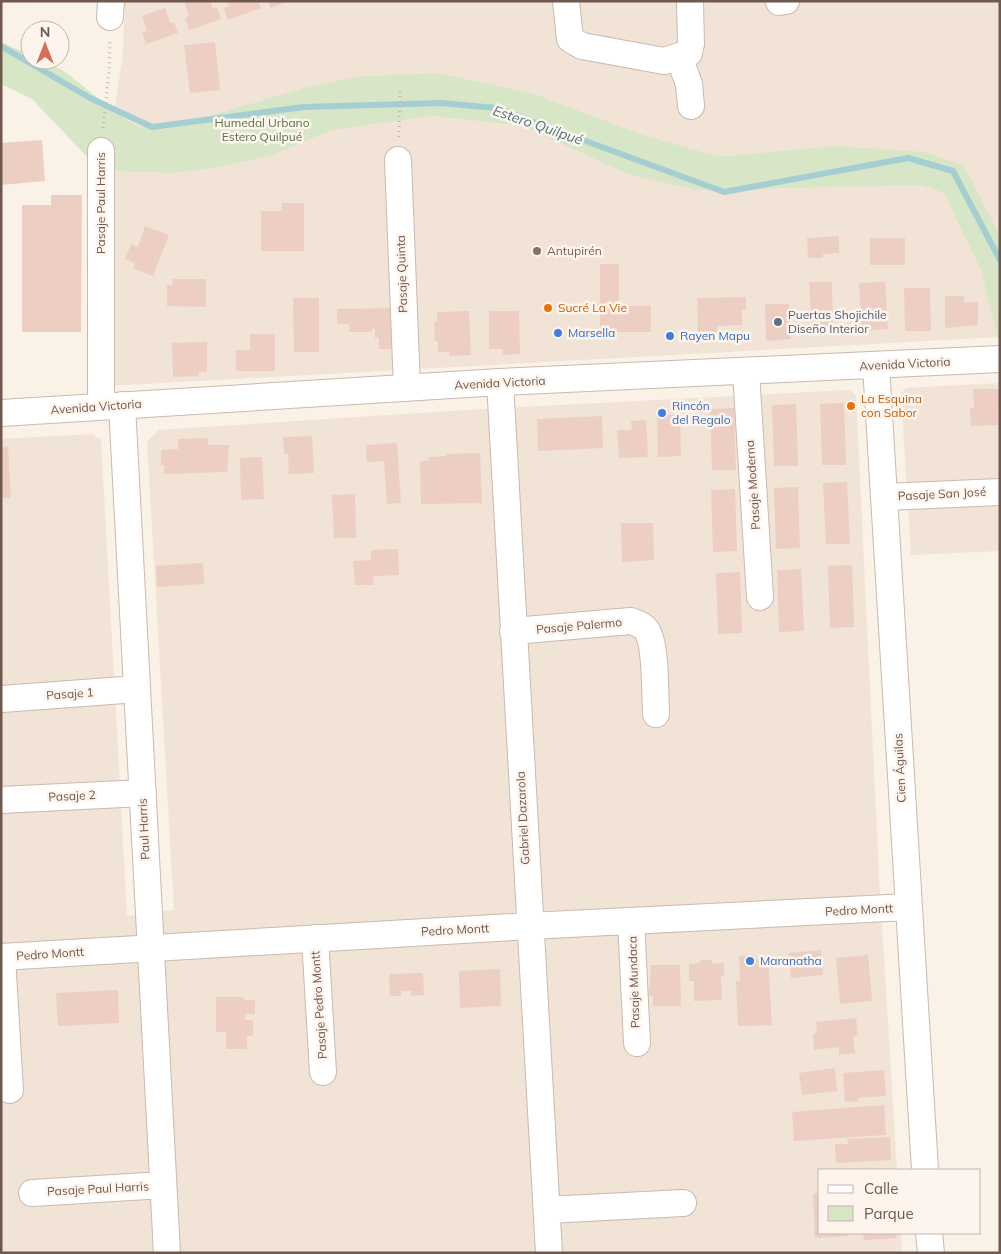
<svg xmlns="http://www.w3.org/2000/svg" width="1001" height="1254" font-family="Mulish,sans-serif">
<style>
.residential{fill:#f1e3d6}
.green{fill:#d6e6c7}
.lines{fill:none;stroke-linecap:round;stroke-linejoin:round}
.stream{stroke:#a5ced2;stroke-width:6}
.building{fill:#eccfc2}
.minor-casing{stroke:#cbb9ae;stroke-width:28}
.path{stroke:#d1b3a5;stroke-width:3;stroke-dasharray:1 4;stroke-linecap:butt}
.minor{stroke:#fff;stroke-width:26}
.education-dot{fill:#8d6e63;stroke:#fdf5ed;stroke-width:2}
.food-dot{fill:#e8710a;stroke:#fdf5ed;stroke-width:2}
.service-dot{fill:#5c6f8a;stroke:#fdf5ed;stroke-width:2}
.shop-dot{fill:#3f7fe0;stroke:#fdf5ed;stroke-width:2}
.labels{text-anchor:middle;stroke-width:5;stroke-linejoin:round;paint-order:stroke}
.park-label{font-size:12px;fill:#597548;stroke:#fdf5ed}
.street-label{font-size:12px;fill:#71584e;stroke:#fdf5ed}
.education-label{font-size:12px;fill:#785e54;stroke:#fdf5ed;text-anchor:start}
.food-label{font-size:12px;fill:#c56008;stroke:#fdf5ed;text-anchor:start}
.service-label{font-size:12px;fill:#4e5e75;stroke:#fdf5ed;text-anchor:start}
.shop-label{font-size:12px;fill:#366cbe;stroke:#fdf5ed;text-anchor:start}
.water-label{font-size:14px;font-style:italic;fill:#47767b;stroke:#fdf5ed}
</style>
<rect width="100%" height="100%" fill="#faf1e7"/>
<path class="residential" d="M125,1H1000V337L108,386L110,137L123,55Z
M1000,383V551L911,555L901,393L906,388Z
M850,390L856,395L879,877L897,1170H820V1233H901L902,1253H1V439L93,434L101,440L127,916L174,910L147,441L159,430L466,410Z"/>
<path class="green" d="M1,42L30,55V60H41L64,71L119,115L136,126L167,129L304,88L354,77L436,73L531,93L643,135L719,157L835,146L925,152L964,166L1000,236V346L981,270L944,193L922,185L696,190L628,174L521,125L432,116L331,130L270,156L217,167L175,173L119,171L93,163L32,99L1,84Z"/>
<g class="lines">
<path class="stream" d="M1,46L90,98L152,127L304,107L441,103L496,108L724,192L908,158L953,171L1000,260"/>
</g>
<path class="building" d="M184,1H210L213,9L217,7L221,19L189,30L185,18L189,16Z
M227,1H258L261,8L228,20L224,8L229,6Z
M268,1H289L271,8Z
M165,8L170,23L174,22L178,33L146,44L142,32L147,31L142,16Z
M215,42L220,90L190,93L184,45Z
M42,140L45,181L1,185V143Z
M51,195H82L81,332H22V205H51Z
M282,203H304V251H261V211H282Z
M145,226L169,235L153,276L133,268L135,263L125,259L131,244L138,247Z
M839,236V253L823,254V258H808L807,238Z
M870,238H905V265H870Z
M600,264H619V306H651V332H600Z
M173,279H206V307L167,306V285H172Z
M809,282H832L833,329L812,330Z
M885,282L888,329L862,331L859,283Z
M904,288H930L931,331H905Z
M945,296H964V303L978,302V325L945,328Z
M746,297V310H742V325L717,326V332L698,333L697,298Z
M293,298H319V352H294Z
M765,304H789L791,339L766,341Z
M394,308L395,349H379V338H375V329H372V332H349V324H337V309Z
M469,311L471,355L449,356V352H438V341H435L434,322L437,321V312Z
M489,311H519L520,354L503,355V349H489Z
M250,334H275V371H236V350H250Z
M207,342V372H199V376L173,377L172,343Z
M973,389H1000L998,425L971,426L970,408H974Z
M844,403L846,465H822L820,404Z
M796,404L798,466H774L772,405Z
M734,408L736,470H712L710,409Z
M657,415H680L681,456L658,457Z
M602,416L603,448L538,451L537,419Z
M646,420L648,457L619,458L617,430H632L631,421Z
M312,436L314,473L289,474L288,454H284L283,437Z
M208,438V445H229L227,472L164,474V465H161V450L178,449V439Z
M397,443L401,503L387,504L384,461L367,462L366,445Z
M8,447L11,498H1V448Z
M480,453L482,503L421,504L420,461H429V457L447,456L446,454Z
M262,457L264,499L241,500L240,458Z
M847,482L850,544H826L823,483Z
M798,487L800,548L776,549L774,488Z
M735,489L737,551L713,552L711,490Z
M355,494L356,538H334L332,495Z
M621,523H653L654,560L622,562Z
M398,549L399,575L373,576L374,585H355L353,561L371,560V550Z
M203,563L204,584L157,587L156,566Z
M852,565L854,627L830,628L828,566Z
M801,569L804,631L779,632L777,570Z
M740,572L742,633L718,634L716,573Z
M821,950L823,975L791,978L789,953Z
M754,955V959L768,958L772,1025L738,1026L736,981H740L739,956Z
M868,955L872,1001L840,1004L836,958Z
M700,960H712V964L724,963V976H721L722,1000L694,1001V981H689V964L700,963Z
M651,965H680L681,1006H653V996H649Z
M500,969L501,1006L460,1008L459,971Z
M423,973L424,995L411,996V991H401V996H390L389,974Z
M118,990L119,1023L58,1026L56,993Z
M216,997H244V1000H255V1014H245V1020H253V1036H247V1049H226V1032H216Z
M856,1018L858,1035L853,1036L855,1053L839,1055V1047L814,1050L813,1034L817,1033L816,1022Z
M835,1068L837,1091L802,1095L799,1073Z
M884,1070L886,1096L858,1098L859,1101L845,1102L843,1073Z
M884,1105L886,1135L794,1141L792,1112Z
M890,1137L891,1160L836,1163L835,1144H848L847,1139Z
M820,1193V1233H849V1236L815,1238L813,1194Z
M863,1233H896L897,1238L864,1240Z"/>
<g class="lines">
<g class="minor-casing">
<path id="minor" d="M566,1L570,39L582,46L664,61L689,53L691,44L690,1
M779,2L786,1
M110,17L111,1
M679,57L689,84L691,106
M398,160L407,388
M876,365L925,1170
M746,372L760,597
M500,382L549,1253
M122,405L167,1253
M101,406V151
M1,413L500,382L1000,359
M885,497L1000,492
M513,631L631,621C639,624 646,626 649,635C656,651 655,695 656,714
M2,699L137,689
M1,800L143,793
M631,921L637,1043
M315,938L323,1072
M1,957L529,926L908,907
M2,957L10,1090
M32,1193L163,1185
M547,1210L683,1203
M929,1233L931,1253"/>
</g>
<path class="path" d="M103,128L109,72L110,40
M399,137L400,87"/>
<use href="#minor" class="minor"/>
</g>
<circle class="education-dot" cx="537" cy="251" r="5"/>
<g class="food-dot">
<circle cx="548" cy="308" r="5"/>
<circle cx="851" cy="406" r="5"/>
</g>
<circle class="service-dot" cx="778" cy="322" r="5"/>
<g class="shop-dot">
<circle cx="558" cy="333" r="5"/>
<circle cx="670" cy="336" r="5"/>
<circle cx="662" cy="413" r="5"/>
<circle cx="750" cy="961" r="5"/>
</g>
<g class="labels">
<g class="park-label">
<text x="262" y="127">Humedal Urbano<tspan x="262" dy="14">Estero Quilpué</tspan></text>
</g>
<g class="street-label">
<text transform="translate(101 203) rotate(-90)" y="4">Pasaje Paul Harris</text>
<text transform="translate(402 274) rotate(-92)" y="4">Pasaje Quinta</text>
<text transform="translate(905 364) rotate(-3)" y="4">Avenida Victoria</text>
<text transform="translate(500 383) rotate(-3)" y="4">Avenida Victoria</text>
<text transform="translate(96 407) rotate(-4)" y="4">Avenida Victoria</text>
<text transform="translate(753 485) rotate(-94)" y="4">Pasaje Moderna</text>
<text transform="translate(942 494) rotate(-3)" y="4">Pasaje San José</text>
<text transform="translate(579 626) rotate(-5)" y="4">Pasaje Palermo</text>
<text transform="translate(70 694) rotate(-4)" y="4">Pasaje 1</text>
<text transform="translate(900 768) rotate(-93)" y="4">Cien Águilas</text>
<text transform="translate(72 796) rotate(-3)" y="4">Pasaje 2</text>
<text transform="translate(523 818) rotate(-93)" y="4">Gabriel Dazarola</text>
<text transform="translate(144 829) rotate(-93)" y="4">Paul Harris</text>
<text transform="translate(859 910) rotate(-3)" y="4">Pedro Montt</text>
<text transform="translate(455 930) rotate(-3)" y="4">Pedro Montt</text>
<text transform="translate(50 954) rotate(-4)" y="4">Pedro Montt</text>
<text transform="translate(634 982) rotate(-92)" y="4">Pasaje Mundaca</text>
<text transform="translate(319 1005) rotate(-94)" y="4">Pasaje Pedro Montt</text>
<text transform="translate(98 1189) rotate(-3)" y="4">Pasaje Paul Harris</text>
</g>
<g class="education-label">
<text x="547" y="255">Antupirén</text>
</g>
<g class="food-label">
<text x="558" y="312">Sucré La Vie</text>
<text x="861" y="403">La Esquina<tspan x="861" dy="14">con Sabor</tspan></text>
</g>
<g class="service-label">
<text x="788" y="319">Puertas Shojichile<tspan x="788" dy="14">Diseño Interior</tspan></text>
</g>
<g class="shop-label">
<text x="568" y="337">Marsella</text>
<text x="680" y="340">Rayen Mapu</text>
<text x="672" y="410">Rincón<tspan x="672" dy="14">del Regalo</tspan></text>
<text x="760" y="965">Maranatha</text>
</g>
<g class="water-label">
<text transform="translate(538 125) rotate(19)" y="5">Estero Quilpué</text>
</g>
</g>
<rect width="1001" height="1254" fill="none" stroke="#71584e" stroke-width="5"/>
<rect x="818" y="1169" width="162" height="65" fill="#fdf5ed" stroke="#c5b6ad"/>
<rect x="828" y="1185" width="25" height="8" fill="#ffffff" stroke="#c5b6ad"/>
<text x="864" y="1194" font-size="15" fill="#71584e">Calle</text>
<rect x="828" y="1206" width="25" height="15" fill="#d6e6c7" stroke="#c5b6ad"/>
<text x="864" y="1219" font-size="15" fill="#71584e">Parque</text>
<g transform="translate(45 45)"><circle r="24" fill="#fdf5ed" stroke="#c5b6ad"/>
<path d="M0-4L9 19L0 12L-9 19Z" fill="#d66c5a"/>
<text y="-8" font-size="14" font-weight="bold" text-anchor="middle" fill="#71584e">N</text>
</g>
</svg>
